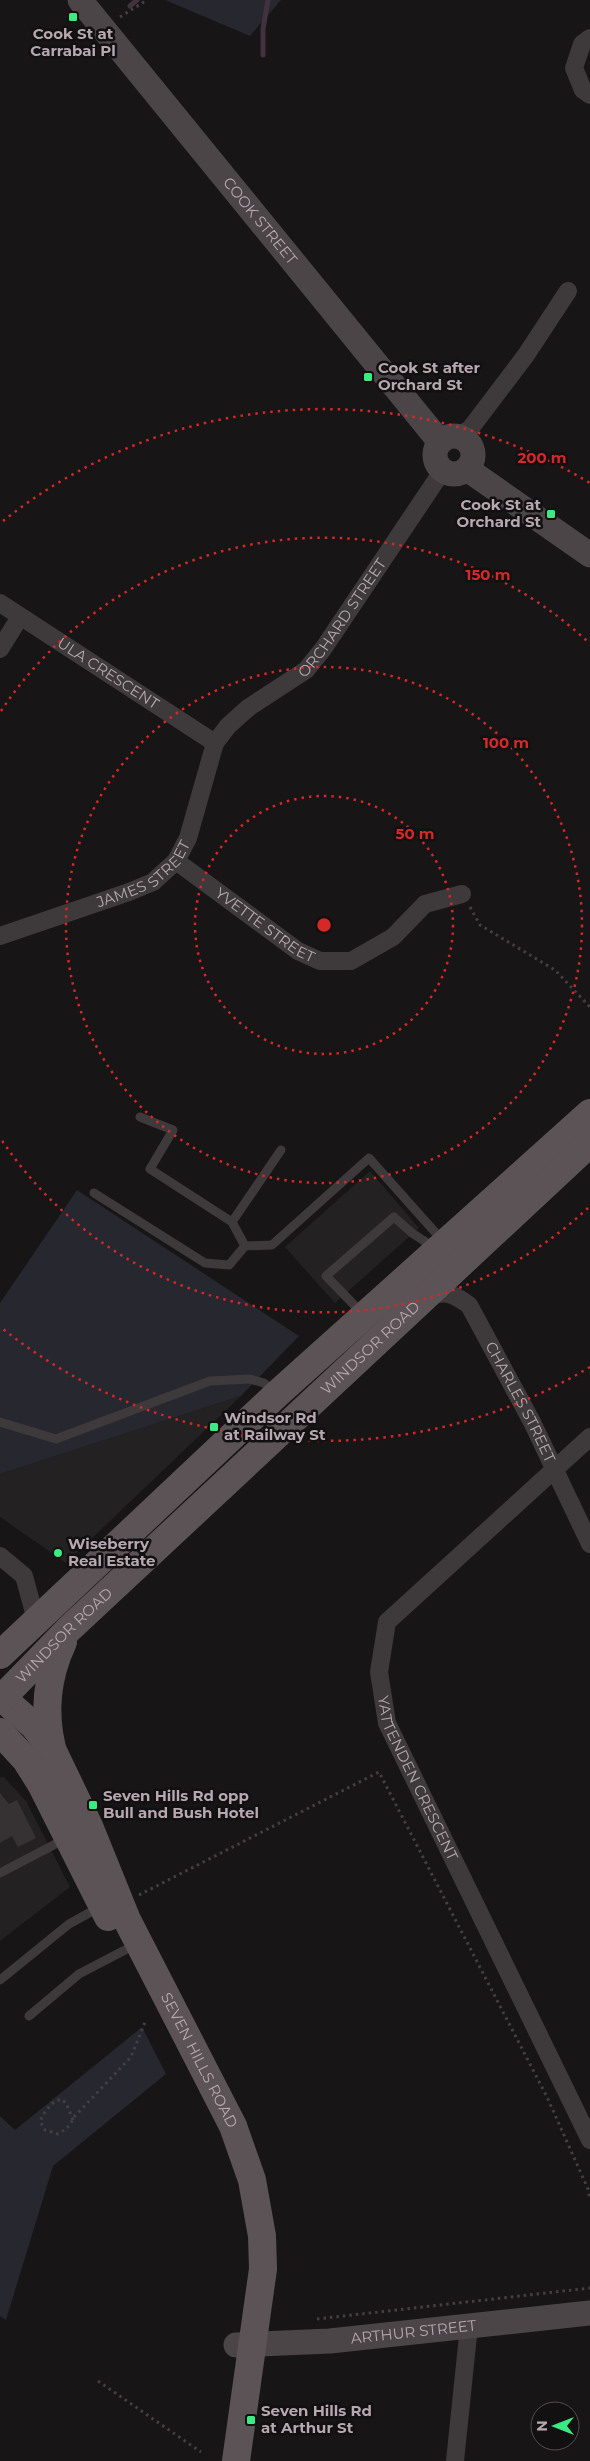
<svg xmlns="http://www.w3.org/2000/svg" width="590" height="2461" font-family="Montserrat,sans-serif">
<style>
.built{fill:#242122}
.green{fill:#26272f}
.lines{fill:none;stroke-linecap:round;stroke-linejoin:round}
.stream{stroke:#42313f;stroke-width:5}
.building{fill:#363234}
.path{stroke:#453f42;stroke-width:3;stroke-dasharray:2.5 4;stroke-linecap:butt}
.lane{stroke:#3e393b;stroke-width:9}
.street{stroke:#3e393b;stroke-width:18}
.secondary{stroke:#4c4548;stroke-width:25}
.primary{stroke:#5b5356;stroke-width:28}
.ring{fill:none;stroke:#d62828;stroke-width:2.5;stroke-dasharray:2.5 5}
.poi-dot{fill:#3aea83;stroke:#121011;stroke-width:2}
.labels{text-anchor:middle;stroke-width:5;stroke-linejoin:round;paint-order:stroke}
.poi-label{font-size:15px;font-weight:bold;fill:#b7a8b0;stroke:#121011;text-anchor:start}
.street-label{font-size:15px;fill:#b7a8b0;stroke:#121011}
.centre{fill:#d62828;stroke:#121011;stroke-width:2.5}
.ring-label{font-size:15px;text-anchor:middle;font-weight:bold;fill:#d62828;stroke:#121011;stroke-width:5;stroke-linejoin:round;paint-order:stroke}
</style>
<rect width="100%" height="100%" fill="#171516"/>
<path class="built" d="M370,1171L419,1228L335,1303L285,1247Z
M241,1396L66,1563L0,1517V1474Z
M0,1777H4L26,1801L70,1887L0,1941Z"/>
<path class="green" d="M165,0H281L250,36Z
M77,1190L299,1336L241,1396L0,1474V1303Z
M142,2027L166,2074L53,2166L6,2320L0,2316V2116L15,2130Z"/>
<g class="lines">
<path class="stream" d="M130,6L137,0
M263,55V29L268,0"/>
</g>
<path class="building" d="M0,1793L9,1804L17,1800L36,1838L18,1847L12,1836L0,1843Z"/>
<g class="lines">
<path class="path" d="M120,17L147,0
M470,907L480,925L555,970L590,1007
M139,1895L379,1772L547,2097L588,2189L590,2200
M73,2120L66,2103L61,2099C50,2102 45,2112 40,2121L45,2130L58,2134C67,2129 70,2126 74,2117L131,2057L145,2022
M317,2319L590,2288
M98,2381L201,2452"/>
<path class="lane" d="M140,1117L173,1130L150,1169L232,1222L245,1246
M94,1193L205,1263L229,1265L245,1246L272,1245L369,1158L442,1240
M232,1222L281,1150
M362,1313L326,1276L394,1217L412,1233L435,1248
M0,1422L56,1439L210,1381L250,1379L264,1383L275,1393
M0,1873L65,1839
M0,1980L69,1924L100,1907
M29,2016L79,1974L125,1950"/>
<g class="street">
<path d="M590,38L582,44L574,68L583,90L590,95"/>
<path d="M458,436L470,429L526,355L568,291"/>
<path id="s1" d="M0,603L215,743"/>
<path d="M0,649L20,617"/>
<path id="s2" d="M176,861L298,951L320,961H351L393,937L425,904L462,894"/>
<path id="s3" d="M0,936L129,892L153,882L176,861L188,838L215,743L228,726L248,708L306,670L323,649L437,479L447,472"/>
<path id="s4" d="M427,1296C447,1291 452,1293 469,1305L532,1422L590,1544"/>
<path id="s5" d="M590,1437L387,1622L379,1672L387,1723L590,2140"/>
<path d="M0,1556L24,1576L36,1620"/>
<path d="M455,2461L469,2326"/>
</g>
<g class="secondary">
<path id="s6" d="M80,0L440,442"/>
<circle cx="454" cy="455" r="19"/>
<path d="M467,469L590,555"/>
<path id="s7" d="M236,2345L330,2341L590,2313"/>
</g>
<g class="primary">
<path d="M0,1655L277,1394L590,1113"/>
<path id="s8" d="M0,1696L34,1726L53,1751L89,1826L127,1920L233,2126L252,2180L262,2236L263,2269L236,2461"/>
<path id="s9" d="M0,1700L69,1629L590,1143"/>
<path d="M0,1732L26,1760L41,1784L108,1917"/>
<path d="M52,1748C43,1711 47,1676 63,1642"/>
</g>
</g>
<g class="ring">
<circle cx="324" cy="925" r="129"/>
<circle cx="324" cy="925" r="258"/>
<path d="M588 1208A387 387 0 0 1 1 1139M1 711A387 387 0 0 1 588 642"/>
<path d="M590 1367A516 516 0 0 1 3 1329M3 521A516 516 0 0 1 590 483"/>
</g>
<g class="poi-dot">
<rect x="68" y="12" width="10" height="10" rx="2.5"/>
<rect x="363" y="372" width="10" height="10" rx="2.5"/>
<rect x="546" y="509" width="10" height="10" rx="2.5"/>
<rect x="209" y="1422" width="10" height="10" rx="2.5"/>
<circle cx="58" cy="1553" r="5"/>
<rect x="88" y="1800" width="10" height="10" rx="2.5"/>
<rect x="246" y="2415" width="10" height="10" rx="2.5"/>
</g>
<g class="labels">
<g class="poi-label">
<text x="73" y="39" text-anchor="middle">Cook St at<tspan x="73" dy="17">Carrabai Pl</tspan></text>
<text x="378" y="373">Cook St after<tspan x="378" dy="17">Orchard St</tspan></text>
<text x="541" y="510" text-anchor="end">Cook St at<tspan x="541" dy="17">Orchard St</tspan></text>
<text x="224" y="1423">Windsor Rd<tspan x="224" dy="17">at Railway St</tspan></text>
<text x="68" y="1549">Wiseberry<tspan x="68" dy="17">Real Estate</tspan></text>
<text x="103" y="1801">Seven Hills Rd opp<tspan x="103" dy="17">Bull and Bush Hotel</tspan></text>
<text x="261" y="2416">Seven Hills Rd<tspan x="261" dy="17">at Arthur St</tspan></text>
</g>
<g class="street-label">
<text dy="5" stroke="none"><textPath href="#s6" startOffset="285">COOK STREET</textPath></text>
<text dy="5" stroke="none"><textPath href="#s3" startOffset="499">ORCHARD STREET</textPath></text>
<text dy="5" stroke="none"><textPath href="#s1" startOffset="129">ULA CRESCENT</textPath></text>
<text dy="5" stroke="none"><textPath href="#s3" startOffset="159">JAMES STREET</textPath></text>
<text dy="5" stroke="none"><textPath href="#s2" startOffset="110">YVETTE STREET</textPath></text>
<text dy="5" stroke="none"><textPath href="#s9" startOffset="511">WINDSOR ROAD</textPath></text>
<text dy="5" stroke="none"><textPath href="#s4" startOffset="155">CHARLES STREET</textPath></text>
<text dy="5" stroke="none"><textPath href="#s9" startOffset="91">WINDSOR ROAD</textPath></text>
<text dy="5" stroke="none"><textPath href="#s5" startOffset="439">YATTENDEN CRESCENT</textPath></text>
<text dy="5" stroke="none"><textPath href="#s8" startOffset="419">SEVEN HILLS ROAD</textPath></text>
<text dy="5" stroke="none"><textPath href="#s7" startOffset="178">ARTHUR STREET</textPath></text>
</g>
</g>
<circle cx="324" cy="925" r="8" class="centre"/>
<g class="ring-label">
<text x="542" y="463">200 m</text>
<text x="488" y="580">150 m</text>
<text x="506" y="748">100 m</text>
<text x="415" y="839">50 m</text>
</g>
<g transform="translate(555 2426) rotate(270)"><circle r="24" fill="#121011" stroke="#544d51"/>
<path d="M0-4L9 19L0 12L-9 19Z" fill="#3aea83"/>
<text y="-8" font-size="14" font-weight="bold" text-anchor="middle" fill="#b7a8b0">N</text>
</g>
</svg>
